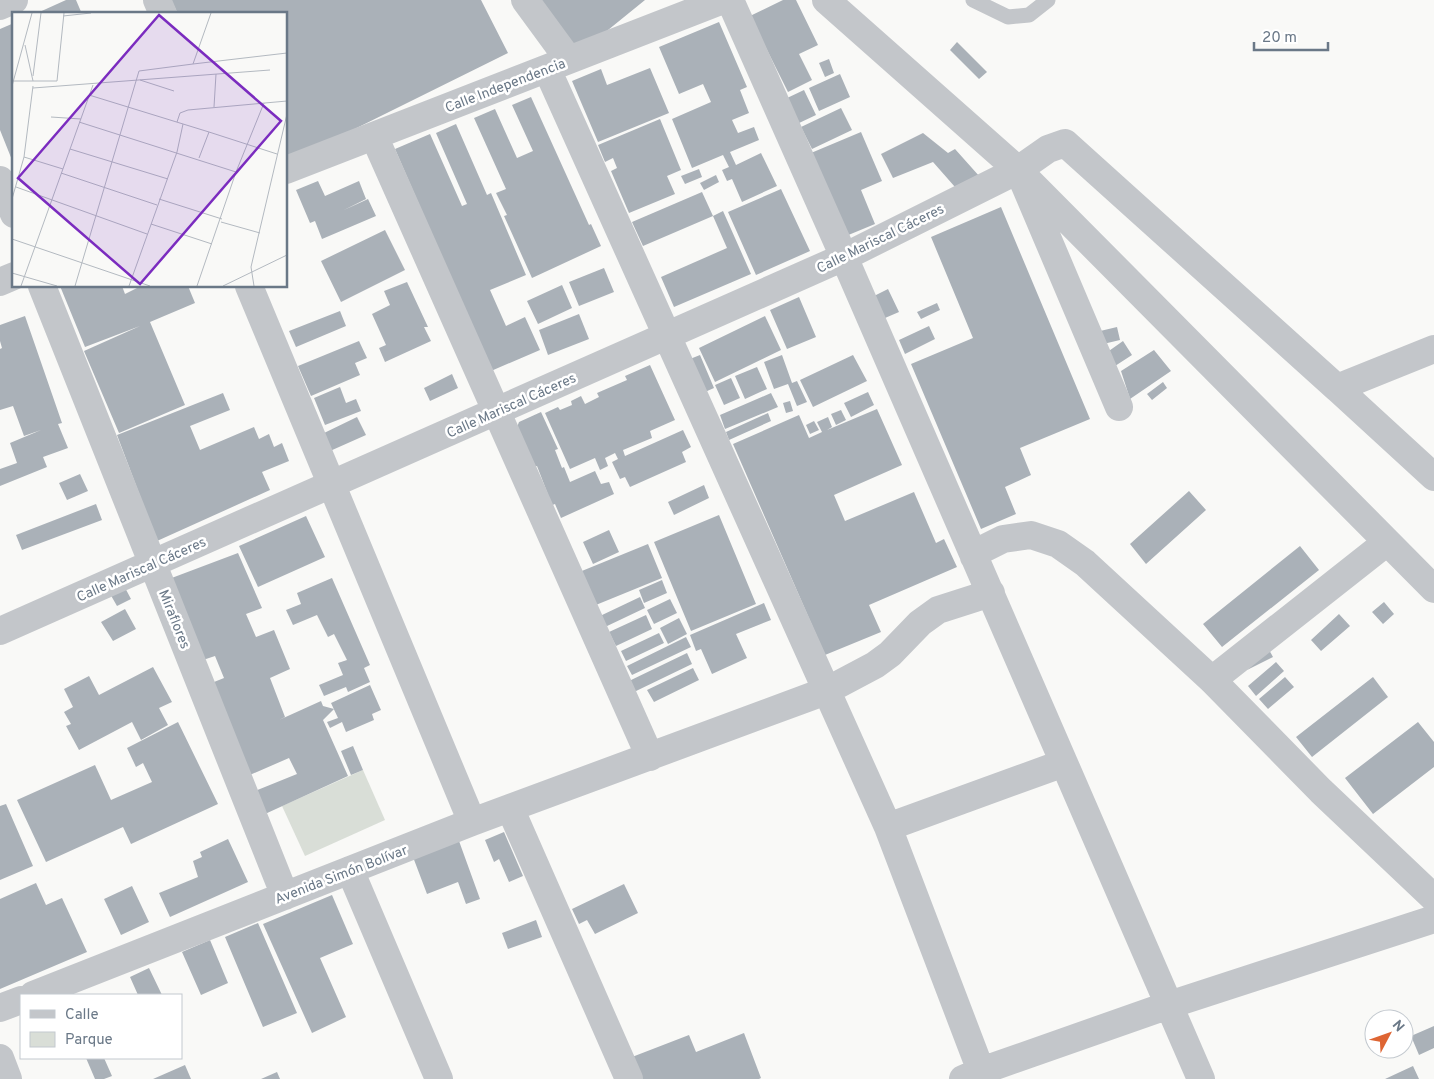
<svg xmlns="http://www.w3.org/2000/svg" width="1434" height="1079" font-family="Overpass,sans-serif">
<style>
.green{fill:#d9ded7}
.building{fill:#aab1b8}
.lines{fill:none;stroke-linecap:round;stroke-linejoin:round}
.lane{stroke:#c3c6ca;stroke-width:15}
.street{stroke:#c3c6ca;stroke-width:28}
.labels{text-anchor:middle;stroke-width:5;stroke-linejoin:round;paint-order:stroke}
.street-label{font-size:14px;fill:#6a7887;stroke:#fff}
.inset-road{fill:none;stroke:#b3b9c0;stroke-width:1}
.view{fill:#7b2cbf;fill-opacity:0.15;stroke:#7b2cbf;stroke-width:2.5}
.inset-edge{fill:none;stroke:#6a7887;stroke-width:2.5}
</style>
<rect width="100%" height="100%" fill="#f9f9f7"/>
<path class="green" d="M363,770L385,820L305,856L282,806Z"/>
<path class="building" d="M66,0H76L82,14H35Z
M171,0H481L508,53L286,163V14H178Z
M532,0H645L576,56Z
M783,0H796L818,45L799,54L812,80L788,92L750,16Z
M719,22L747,87L740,90L749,113L732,120L738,133L754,127L759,140L730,152L736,165L761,153L777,186L742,202L732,179L727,181L722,170L729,167L723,155L692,168L672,119L711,102L703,84L679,94L659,47Z
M14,23V165L0,130V29Z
M957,42L987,72L979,79L950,50Z
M829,59L834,73L825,77L819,63Z
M650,68L669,113L598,142L572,81L601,69L607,85Z
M840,74L850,97L819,111L809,88Z
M804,90L816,115L797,124L785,99Z
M531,97L589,225L591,224L601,246L532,278L504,216L507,215L496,193L506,189L474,118L495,109L517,158L533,151L512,105Z
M841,108L852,130L812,149L801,127Z
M660,119L681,170L667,176L675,194L629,213L611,171L617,168L613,158L605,162L598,145Z
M456,124L487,195L491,193L526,275L490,290L506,326L525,317L540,350L491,371L395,149L430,134L462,206L467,204L436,133Z
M861,132L882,181L861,190L875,224L846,236L811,153Z
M923,133L948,153L955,149L980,177L955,187L933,162L893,178L881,154Z
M699,169L702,177L685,184L681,176Z
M716,175L719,182L704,190L700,183Z
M318,181L325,196L359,181L366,199L344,210L368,199L376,216L322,239L315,221L310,223L296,190Z
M781,189L810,251L756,275L728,212Z
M702,192L713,216L643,246L632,222Z
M1001,207L1090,419L1020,448L1031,475L1005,487L1016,514L981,529L911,364L973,338L931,237Z
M723,211L751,274L674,307L661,277L727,248L713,216Z
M385,230L405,270L341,302L321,261Z
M604,268L614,292L579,306L569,282Z
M407,282L428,327H424L431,341L385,362L379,348L386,345L372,314L390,305L384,291Z
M562,285L572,308L538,324L527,301Z
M60,286H122L125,294L141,286H188L195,303L150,322L185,405L119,433L84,351L140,326L85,347Z
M888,289L899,312L885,318L874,296Z
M799,297L816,337L787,349L770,310Z
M937,303L940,310L921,319L917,312Z
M340,311L346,326L296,347L289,331Z
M579,314L589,339L548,355L539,330Z
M25,316L62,423L58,424L68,448L43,457L47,467L0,486V469L17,463L10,443L41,430L24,436L13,406L0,410V349L2,348L0,341V325Z
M765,316L781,350L715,382L699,348Z
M929,326L935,339L905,354L899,340Z
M1117,327L1120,340L1099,345L1096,332Z
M359,341L367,358L355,363L360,375L311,396L298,366Z
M1123,341L1132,355L1115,366L1106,353Z
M1154,350L1171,371L1130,399L1121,371Z
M700,355L714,388L698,395L685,361Z
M782,355L792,383L797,381L807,402L797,406L788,384L774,389L764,362Z
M853,355L867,381L813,407L800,380Z
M650,365L675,420L650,431L652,438L623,450L625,456L683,430L691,447L682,452L686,462L630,487L625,477L620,479L612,462L618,459L615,453L605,458L608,466L600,470L595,458L570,469L545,413L558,407L560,410L572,405L571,401L581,396L585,404L599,397L597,393L627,380L625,376Z
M757,367L767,389L745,399L735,376Z
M452,374L458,388L430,401L424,388Z
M731,378L740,398L724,405L715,385Z
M1163,382L1167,388L1152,400L1147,394Z
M340,387L346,403L356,399L361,411L325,425L314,398Z
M868,392L874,405L851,417L844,403Z
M223,393L230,410L190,426L200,450L254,427L259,439L269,434L274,447L282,443L289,461L262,472L270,490L157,541L117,435Z
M771,393L778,407L725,429L720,415Z
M790,401L793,411L786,413L783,403Z
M877,409L902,465L834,495L845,521L914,492L936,543L944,539L957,567L869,605L881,632L825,655L733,444L799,415L809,438L822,432L817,422L828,417L832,427L827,430Z
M841,410L846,420L836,425L831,414Z
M541,412L558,449L555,450L562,468L564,467L570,482L595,471L601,484L609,482L614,494L561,518L555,504L550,506L547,492L537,466L534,467L515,432L519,422Z
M768,413L771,421L729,440L726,432Z
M357,417L366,435L330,451L322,434Z
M814,421L819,430L810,434L806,425Z
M80,474L88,491L67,500L59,483Z
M704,485L709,498L674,515L668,502Z
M1189,491L1206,510L1146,564L1130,544Z
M96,504L102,520L22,550L16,535Z
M719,515L756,604L691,631L654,542Z
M306,516L325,557L258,587L239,546Z
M609,530L619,552L593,564L583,542Z
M648,544L662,578L586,609L572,575Z
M1300,546L1319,570L1222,647L1203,624Z
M238,553L262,608L246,614L256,637L274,630L290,669L270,678L285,717L279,720L321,701L323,706L334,709L323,720L348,776L265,814L255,791L297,774L289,758L243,778L209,684L224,678L215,656L203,660L169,579Z
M332,578L370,665L364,668L370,682L348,692L346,687L324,696L319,685L343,675L338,663L347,660L334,634L328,637L317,615L293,625L286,610L301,604L297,593Z
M662,580L667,593L644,603L639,590Z
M123,584L131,599L117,606L109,592Z
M640,597L645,608L605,627L600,616Z
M670,599L677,613L654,624L647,610Z
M1384,602L1394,614L1383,624L1372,612Z
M764,603L771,620L736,634L747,658L712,674L701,649L696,651L690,635Z
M125,609L136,629L113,641L101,622Z
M1339,614L1350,626L1321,651L1311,640Z
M646,615L652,629L616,646L609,632Z
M679,618L687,634L668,644L660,628Z
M659,633L664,643L626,661L621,651Z
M686,637L691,647L632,675L627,666Z
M1268,648L1273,657L1247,670Z
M687,653L692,664L634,692L629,681Z
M1276,662L1284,671L1256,696L1248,686Z
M153,667L172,702L159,708L168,725L141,740L132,722L79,750L66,726L71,724L64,712L73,707L64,689L89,676L99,695Z
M693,668L699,680L654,702L647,690Z
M1285,677L1294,687L1268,709L1259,699Z
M1373,677L1388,697L1312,757L1296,737Z
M370,685L381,710L372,714L374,720L346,732L342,722L330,728L327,722L338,718L331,703Z
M178,722L218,804L131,844L123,827L46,862L17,800L95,765L111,800L152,782L143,763L136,767L127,748Z
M1418,722L1434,742V767L1373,814L1345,778Z
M353,746L363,770L351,775L341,751Z
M6,804L33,866L0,880V806Z
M504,832L523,876L509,882L499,859L494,862L485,840Z
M228,839L248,882L170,917L159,893L198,877L193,861L202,857L200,852Z
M459,841L480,899L466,904L458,882L427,894L413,857Z
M36,883L46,905L62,898L87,952L0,989V899Z
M624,884L638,913L595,934L587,920L579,924L572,909Z
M132,886L149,922L121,935L104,899Z
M332,895L353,944L320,958L346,1017L312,1033L263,924Z
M536,920L542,937L508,949L502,933Z
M258,923L297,1013L263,1027L225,937Z
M210,940L228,983L201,995L182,952Z
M149,968L162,995H138L130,977Z
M1434,1026V1048L1419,1055L1411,1036Z
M744,1033L761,1078L759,1079H640L632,1057L689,1035L696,1052Z
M86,1058H104L112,1076L104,1079H95Z
M185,1065L191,1079H153Z
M1413,1066L1419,1079H1385Z
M277,1072L280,1079H261Z"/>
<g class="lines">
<path class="lane" d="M973,0L1008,17L1029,15L1048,0"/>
<path class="street" d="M157,0L163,14
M525,0L569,60
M730,0L844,257L1064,763L888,827
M826,0L1018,170L1434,589
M0,6L14,0
M547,69L888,827L981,1071
M374,136L650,757
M286,170L723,0
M0,180L14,214
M1024,183L1119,407
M0,282L14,276
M42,286L285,896
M249,286L472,822
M1337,388L1434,477
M974,557L983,549L1003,539L1031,535L1058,544L1085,563L1212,680L1321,791L1434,898
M0,631L844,257L1018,170L1048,149L1065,143L1337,388L1434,349
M1212,680L1387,542
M1064,763L1201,1079
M510,808L629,1079
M350,870L439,1079
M33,995L472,822L826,691L875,665L890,654L920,623L938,610L991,593
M0,1008L21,1000
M0,1058L8,1079
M963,1079L981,1071L1169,1005L1434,919"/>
</g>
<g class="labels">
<g class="street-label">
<text transform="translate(505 85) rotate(-21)" y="5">Calle Independencia</text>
<text transform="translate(880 238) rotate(-26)" y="5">Calle Mariscal Cáceres</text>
<text transform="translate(511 405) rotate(-24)" y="5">Calle Mariscal Cáceres</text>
<text transform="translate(141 569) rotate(-24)" y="5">Calle Mariscal Cáceres</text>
<text transform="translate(175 619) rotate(68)" y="5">Miraflores</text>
<text transform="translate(341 874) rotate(-21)" y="5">Avenida Simón Bolívar</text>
</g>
</g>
<g transform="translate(12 12)">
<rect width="275" height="275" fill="#f9f9f7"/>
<path class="inset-road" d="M51,4L79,1M13,33L21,69M181,52L275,41M21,64L29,1M128,68L162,79M1,69H45L52,1M0,74L20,1M21,76L258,58M77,83L197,120L187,146M202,95L204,62M39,105L69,107M67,110L224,160M165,110L168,101L176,98L275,89M197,120L265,142M58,137L156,167M12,145L51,157M49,161L145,193M4,175L135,222M0,187L12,145L21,74M147,187L210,207M209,210L248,221M139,212L200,232M0,227L138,274M0,261L45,274M9,274L81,73M63,274L127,59L181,52L199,1M117,274L165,140L171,112M185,274L224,160L252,91M211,274L275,243M242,274L239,255L275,102"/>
<path class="view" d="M147,3L269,109L128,272L6,166Z"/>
<rect width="275" height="275" class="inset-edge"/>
</g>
<rect x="20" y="994" width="162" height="65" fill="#ffffff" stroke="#c3c9cf"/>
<rect x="30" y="1010" width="25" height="8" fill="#c3c6ca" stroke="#c3c9cf"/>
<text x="65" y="1019" font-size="15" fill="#6a7887">Calle</text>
<rect x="30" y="1032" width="25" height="15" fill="#d9ded7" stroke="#c3c9cf"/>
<text x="65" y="1044" font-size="15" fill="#6a7887">Parque</text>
<g transform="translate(1389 1034) rotate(49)"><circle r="24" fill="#ffffff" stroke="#c3c9cf"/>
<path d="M0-4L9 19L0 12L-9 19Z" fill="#de6533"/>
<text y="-8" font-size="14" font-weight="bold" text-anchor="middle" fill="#6a7887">N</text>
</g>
<path d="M1254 42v8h74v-8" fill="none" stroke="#6a7887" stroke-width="2.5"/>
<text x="1262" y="42" font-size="15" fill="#6a7887" stroke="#ffffff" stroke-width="4" paint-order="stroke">20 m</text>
</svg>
